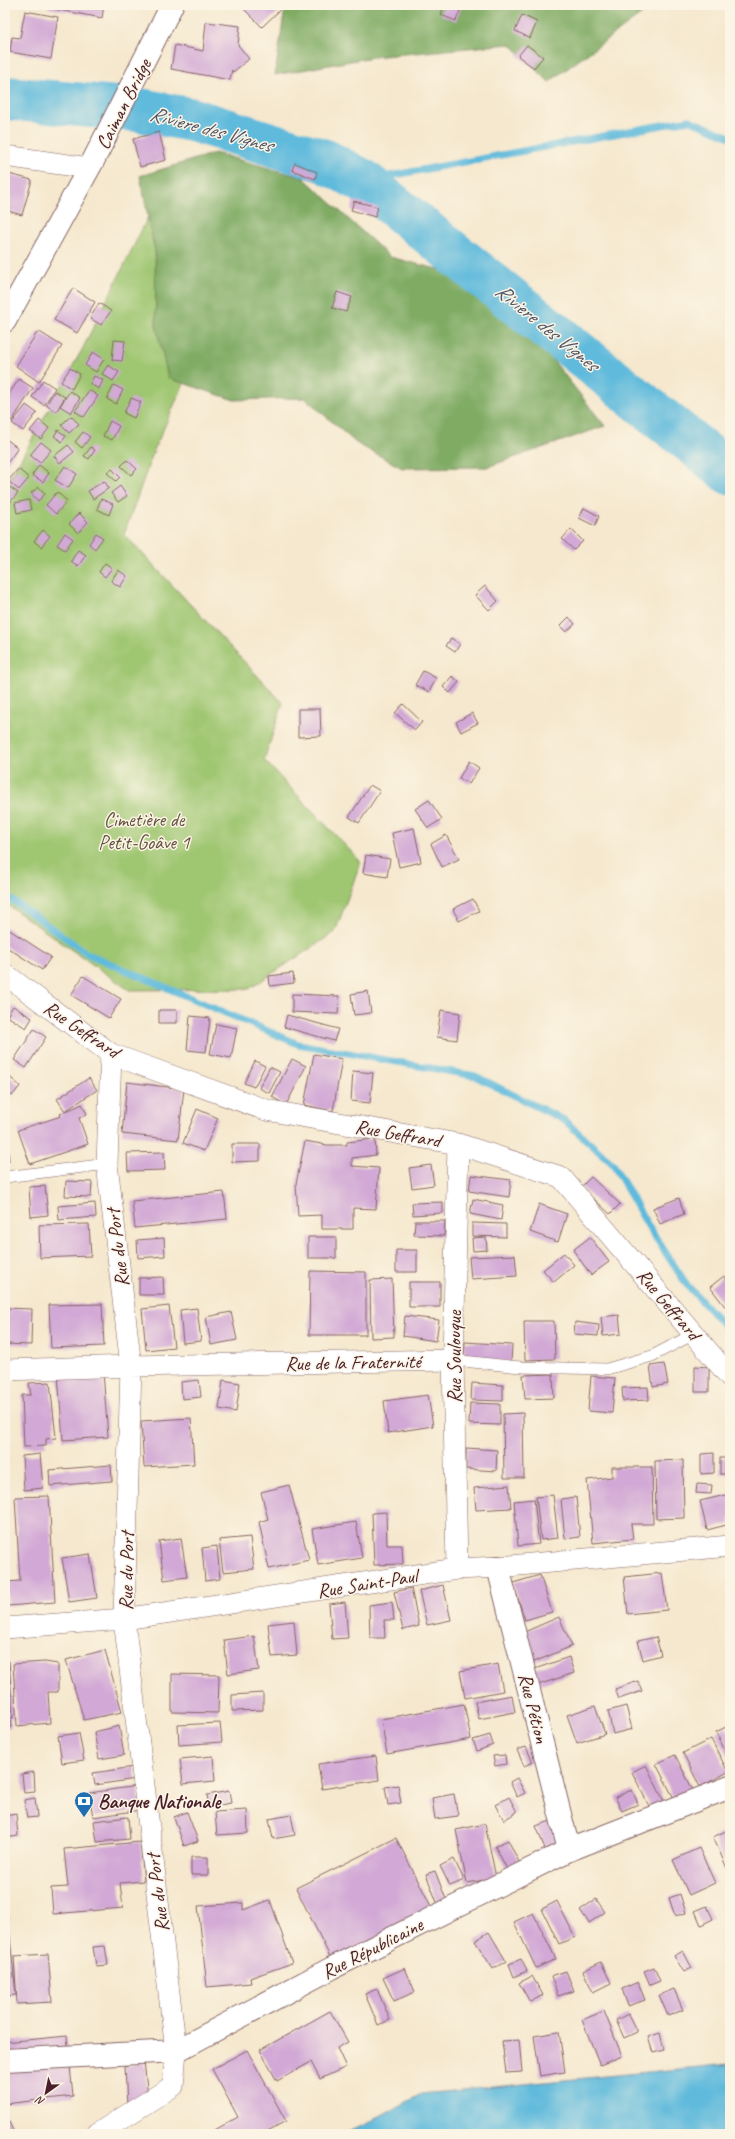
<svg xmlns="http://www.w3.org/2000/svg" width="735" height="2139" font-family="Caveat,sans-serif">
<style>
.green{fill:#9fc671;stroke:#74724e}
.forest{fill:#7fab63;stroke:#646547}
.water{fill:#5ebadc;stroke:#546c84}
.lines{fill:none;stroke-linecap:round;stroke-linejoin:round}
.stream{stroke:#5ebadc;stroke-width:7}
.river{stroke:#5ebadc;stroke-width:44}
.building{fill:#d2a9d6}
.lane-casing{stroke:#866564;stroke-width:12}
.street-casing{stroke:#866564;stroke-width:22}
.secondary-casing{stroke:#866564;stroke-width:24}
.primary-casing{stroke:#866564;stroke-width:24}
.lane{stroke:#fff;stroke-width:11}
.street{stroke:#fff;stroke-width:21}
.secondary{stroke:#fff;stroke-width:22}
.primary{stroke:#fff;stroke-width:22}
.labels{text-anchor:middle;stroke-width:3;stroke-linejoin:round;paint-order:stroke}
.street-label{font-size:20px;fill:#4a1f2b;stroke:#fcf5e5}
.park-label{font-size:20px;fill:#645140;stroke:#fcf5e5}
.poi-label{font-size:20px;font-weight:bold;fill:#4a1f2b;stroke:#fcf5e5;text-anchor:start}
.water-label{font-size:21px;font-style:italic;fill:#515569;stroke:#fcf5e5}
</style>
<rect width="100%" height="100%" fill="#fcf5e5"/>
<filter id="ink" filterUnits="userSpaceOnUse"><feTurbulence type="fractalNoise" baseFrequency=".025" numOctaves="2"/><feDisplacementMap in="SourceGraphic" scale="8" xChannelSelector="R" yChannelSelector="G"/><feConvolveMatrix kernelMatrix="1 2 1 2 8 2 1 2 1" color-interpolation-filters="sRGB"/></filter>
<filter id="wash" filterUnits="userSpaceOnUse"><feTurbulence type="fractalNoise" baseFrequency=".012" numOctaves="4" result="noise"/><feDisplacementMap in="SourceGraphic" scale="16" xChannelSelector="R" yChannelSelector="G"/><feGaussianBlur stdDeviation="0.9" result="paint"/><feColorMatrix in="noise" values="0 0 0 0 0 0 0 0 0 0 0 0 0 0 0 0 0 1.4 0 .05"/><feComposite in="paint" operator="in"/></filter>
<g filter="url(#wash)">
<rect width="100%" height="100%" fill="#f5e8ce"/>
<path class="green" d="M152,209L197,354L154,450L124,534L283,703L264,760L361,862L335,932L249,989L129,990L5,903V482L13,473L83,348Z"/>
<path class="forest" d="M292,5H654L549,82L510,44L373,57L275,75L284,14Z
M215,153L304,178L390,257L492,283L605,426L487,467L402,468L356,443L305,398L234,400L168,378L156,325L155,252L140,176Z"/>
<path class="water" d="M730,2064V2134H342L380,2117L421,2094Z"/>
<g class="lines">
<path class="stream" d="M363,181L689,120L730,137
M5,895L88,954L298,1044L475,1076L564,1120L613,1164L648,1226L687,1285L730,1332"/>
<path class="river" d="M5,98L139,110L193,120L325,161L363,181L730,473"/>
</g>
<g id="blocks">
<path class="building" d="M49,5H104L102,18L48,8Z
M240,5H281L283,7L262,27Z
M444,5H462L456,21L441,15Z
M25,11L58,17L51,59L10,52L12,37L20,38Z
M522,15L537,22L530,38L515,31Z
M206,22L240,26L238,45L249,59L233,72L232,70L230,80L171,69L175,45L203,51Z
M527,45L543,57L534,68L518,56Z
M159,132L166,160L140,167L133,139Z
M295,163L317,172L315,179L292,170Z
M5,173L32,180L22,215L5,210Z
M354,201L378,207L375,217L351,210Z
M73,288L95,302L77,333L54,320Z
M337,292L352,297L346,312L332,308Z
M99,303L111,311L101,325L90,318Z
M38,331L62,346L39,382L16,366Z
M114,340L125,341L122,361L112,360Z
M93,352L104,359L96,372L85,365Z
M108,365L119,372L113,381L102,374Z
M70,368L80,374L72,389L61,382Z
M94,376L103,380L99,389L90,384Z
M19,379L33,388L12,421L5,416V400Z
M43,380L55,388L44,405L32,397Z
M114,385L123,390L116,404L107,399Z
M89,390L98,396L84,417L75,411Z
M55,391L65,397L56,412L46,405Z
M70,391L80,398L71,413L60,406Z
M131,398L141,402L134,418L124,413Z
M26,405L37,413L23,431L12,423Z
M71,416L79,424L69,433L61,425Z
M39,420L49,428L41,439L30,431Z
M110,421L119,426L112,440L103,436Z
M58,430L66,436L62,442L54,436Z
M83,432L90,437L82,448L75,442Z
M5,438L18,448L5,466Z
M41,442L51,450L40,463L30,455Z
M68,445L74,452L60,463L54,456Z
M91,447L95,450L89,459L84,456Z
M127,460L137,469L131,475L121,466Z
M39,465L49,473L43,482L32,475Z
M65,466L77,474L68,488L55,480Z
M18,469L29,478L19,490L8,481Z
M112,469L120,477L116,481L107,473Z
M104,481L109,488L93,499L88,491Z
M7,485L18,493L5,508V487Z
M120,486L127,496L118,502L111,493Z
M39,487L45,494L38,501L31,493Z
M57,492L67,501L56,514L46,505Z
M101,499L113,504L109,515L97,509Z
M29,500L31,510L17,513L15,503Z
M584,508L599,516L595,526L579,518Z
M79,513L88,522L78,533L69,524Z
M571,529L583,541L574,550L562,539Z
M43,530L50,536L41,547L34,541Z
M65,533L73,539L65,550L57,545Z
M96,533L103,538L95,549L89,544Z
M78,550L86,555L78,566L71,561Z
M105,563L112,568L105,577L99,572Z
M118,570L127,576L120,587L111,581Z
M485,586L498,601L489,610L475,595Z
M569,617L575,624L566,632L560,626Z
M451,638L460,644L455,652L446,646Z
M423,671L436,678L429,692L415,685Z
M452,676L459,682L450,693L443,687Z
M403,704L422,722L415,730L395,713Z
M298,709H320L321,736L298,737Z
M472,713L478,723L461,732L456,722Z
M469,761L479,768L469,784L459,778Z
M370,785L380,791L359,823L349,817Z
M429,800L442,819L428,828L415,809Z
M414,828L421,862L399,867L392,833Z
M446,835L459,859L442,867L431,844Z
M366,855L390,859L387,877L363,873Z
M473,899L479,911L459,921L453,909Z
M5,927L51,957L42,970L5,946Z
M293,973L294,983L270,986L269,976Z
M83,976L121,999L109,1018L71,995Z
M368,991L371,1013L354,1015L351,994Z
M292,994L339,996L338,1014L292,1012Z
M13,1006L32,1018L26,1028L7,1016Z
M159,1010H177V1023H159Z
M441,1010L460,1013L457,1040L437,1037Z
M287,1015L338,1029L334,1041L284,1027Z
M190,1016L210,1018L206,1052L187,1050Z
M216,1024L237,1028L231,1058L210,1054Z
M34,1029L46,1037L26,1068L14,1060Z
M314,1054L342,1059L333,1111L304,1105Z
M292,1059L306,1066L286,1105L272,1097Z
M255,1061L265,1066L254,1087L244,1083Z
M270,1067L280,1072L269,1093L259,1088Z
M353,1071L373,1073L370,1103L351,1101Z
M5,1073L20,1086L12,1096L5,1090Z
M89,1078L97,1090L65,1111L57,1099Z
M127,1082L184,1089L178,1140L122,1134Z
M82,1104L87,1114L79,1118L88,1144L30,1164L18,1130L61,1116L60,1114Z
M197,1109L218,1118L204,1151L183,1143Z
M5,1123H6L9,1162H5Z
M375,1139L376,1155L352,1158V1166L379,1168L376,1209L353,1208V1229H322V1215L298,1216L296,1184L305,1141L327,1145H347V1142Z
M232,1144H260V1161L232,1162Z
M164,1152L165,1170L128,1171L127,1153Z
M431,1165L434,1185L412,1188L409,1168Z
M471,1175L511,1180L509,1197L469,1191Z
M591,1177L620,1204L610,1214L581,1187Z
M66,1181L92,1182L91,1197L65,1196Z
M45,1186L48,1215L31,1217L29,1187Z
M224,1192L227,1219L135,1228L132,1201Z
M679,1198L684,1214L660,1224L653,1208Z
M473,1199L503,1205L501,1220L470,1214Z
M443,1202V1213L413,1215L412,1203Z
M95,1203L96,1217L59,1220L58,1206Z
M539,1204L567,1214L558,1242L530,1232Z
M415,1221H445L444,1236L414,1235Z
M472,1223L506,1224V1237L472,1236Z
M89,1224L91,1256L40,1258L39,1225Z
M308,1237H336V1258H308Z
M486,1237L487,1250L473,1251L472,1238Z
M590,1237L609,1262L591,1275L573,1250Z
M164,1238L165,1256L138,1258L137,1240Z
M396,1250H417V1272H396Z
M564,1253L574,1265L554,1282L543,1270Z
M515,1255L517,1276L471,1279L469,1257Z
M310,1271L366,1272V1335H309Z
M724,1276L730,1284V1306L727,1309L710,1287Z
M163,1277L164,1295H139V1278Z
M392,1279L394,1337L371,1338L370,1280Z
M409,1282H440V1307H409Z
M102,1304L104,1346L51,1348L49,1305Z
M169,1306L174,1347L146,1350L142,1309Z
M6,1308L32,1309L31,1345L5,1344Z
M197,1308L201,1341L183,1343L180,1310Z
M231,1312L237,1340L211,1345L206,1317Z
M619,1315L621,1334L603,1336L601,1317Z
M405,1316L439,1320L436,1341L403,1336Z
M524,1321H554L555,1359L525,1360Z
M575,1322L599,1325L598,1336L574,1334Z
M465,1342L512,1345L511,1362L464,1358Z
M664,1364L668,1384L653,1387L650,1366Z
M695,1366L709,1367V1392H695Z
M103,1372L108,1437L63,1440L58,1375Z
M553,1374L554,1398L525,1399L523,1375Z
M591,1376L615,1378L612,1413L588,1411Z
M199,1380L201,1397L182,1399L181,1382Z
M223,1380L240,1383L236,1412L219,1409Z
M50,1382L56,1438L46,1439V1446L24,1447L22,1395H31L29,1383Z
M472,1383L503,1385V1401L471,1400Z
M648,1387L649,1400L623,1401L622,1388Z
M428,1395L433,1426L388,1433L384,1401Z
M470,1403L500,1404V1425L469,1424Z
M523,1413L524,1478H504L503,1414Z
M191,1418L194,1464L144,1467L141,1421Z
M466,1448L497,1450L496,1471L466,1469Z
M714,1453V1473L701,1474V1454Z
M40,1454L43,1488L24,1490L22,1456Z
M720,1458H730V1474H720Z
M683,1460L684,1518L656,1519L655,1461Z
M111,1465L112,1481L50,1486L49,1470Z
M612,1467H652L653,1524H631L633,1539L593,1543L587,1480L612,1477Z
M697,1484L712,1485L711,1494L696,1493Z
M289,1485L309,1560L269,1569L259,1522L268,1519L261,1492Z
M509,1485L511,1508L476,1510L474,1488Z
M730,1494V1524L707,1530L700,1501Z
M553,1495L558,1538L541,1540L536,1497Z
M49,1496L55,1602L8,1606L6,1582L20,1581L15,1497Z
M576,1497L580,1537L565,1539L561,1499Z
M534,1499L539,1544L518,1546L514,1501Z
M386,1512L387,1545H402L403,1564L374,1565L372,1513Z
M356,1522L362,1558L318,1565L312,1529Z
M250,1537L254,1569L223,1572L219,1540Z
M181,1538L187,1577L164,1580L159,1541Z
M217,1546L220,1579L205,1581L202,1548Z
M90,1554L97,1598L69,1602L62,1558Z
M662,1573L667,1610L628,1614L624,1577Z
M540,1575L552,1612L525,1620L513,1583Z
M443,1585L451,1620L427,1625L419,1591Z
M411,1588L419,1626L403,1630L394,1592Z
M345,1602L348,1638L332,1639L329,1604Z
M392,1602L394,1620H384L385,1638H370L369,1605Z
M559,1617L572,1646L534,1662L522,1633Z
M294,1621L297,1655L272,1657L268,1624Z
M254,1636L259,1670L228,1674L224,1640Z
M656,1637L661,1655L643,1660L638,1641Z
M105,1650L122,1712L84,1720L66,1660Z
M569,1657L574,1673L538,1685L532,1670Z
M5,1661H9L13,1718H10L11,1727L5,1728Z
M45,1662L58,1664V1692H48L50,1723L17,1726L13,1664Z
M498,1664L503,1691L465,1698L460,1671Z
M172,1674L219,1675L218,1713L172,1712Z
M638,1681L642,1691L619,1699L615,1689Z
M263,1693V1710L232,1711V1695Z
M512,1695L515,1712L479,1719L475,1702Z
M464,1704L471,1739L387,1754L381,1719Z
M595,1706L605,1734L577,1743L567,1715Z
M626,1706L632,1729L613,1734L608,1711Z
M220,1723L222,1742L179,1745L178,1725Z
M119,1726L124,1755L99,1759L94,1732Z
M726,1727L730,1736V1754L727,1755L716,1732Z
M79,1733L84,1760L62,1763L58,1736Z
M490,1735L493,1745L477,1751L473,1740Z
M711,1739L728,1772L700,1787L683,1753Z
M526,1747L533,1762L524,1766L517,1750Z
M505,1755L506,1764L495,1766L493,1756Z
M675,1755L695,1794L677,1804L656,1764Z
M213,1756L215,1781L183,1784L180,1759Z
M376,1756L379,1780L322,1789L318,1764Z
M646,1765L665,1803L651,1810L632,1772Z
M134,1767L136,1779L95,1785L93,1773Z
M34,1772L35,1792L24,1793L22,1774Z
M517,1778L525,1793L517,1797L510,1782Z
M398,1785L401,1803L388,1805L385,1787Z
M137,1786L141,1810L93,1817L89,1793Z
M632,1790L638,1804L622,1811L615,1797Z
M229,1791L231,1803L209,1807L207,1795Z
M454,1794L458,1816L435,1819L432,1798Z
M509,1797L517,1812L504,1820L495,1805Z
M35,1798L37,1817L27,1818L24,1800Z
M247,1810L248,1833L217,1835L215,1812Z
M187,1812L198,1841L184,1846L174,1817Z
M16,1814L18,1836L5,1838V1816Z
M291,1815L295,1835L273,1839L269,1819Z
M128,1817L130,1839L97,1842L94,1821Z
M551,1821L562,1848L547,1854L536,1826Z
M485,1824L496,1878L467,1883L456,1830Z
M730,1829V1875L713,1837Z
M396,1838L434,1912L333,1963L296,1888Z
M508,1840L522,1868L510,1875L495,1846Z
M140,1842L144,1881L120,1883L123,1908L53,1914L51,1888L68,1887L64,1849Z
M699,1848L715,1883L689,1895L673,1860Z
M191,1857H208V1875H191Z
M454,1859L464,1880L450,1886L440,1866Z
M435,1871L447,1902L438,1905L426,1874Z
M680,1894L686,1913L675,1916L669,1898Z
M596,1899L605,1912L589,1923L580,1910Z
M270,1900L292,1963L250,1978L251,1983L207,1987L198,1906L243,1903V1910Z
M557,1901L575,1937L559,1944L542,1909Z
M707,1906L713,1919L701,1925L695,1911Z
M5,1910H7L16,1995L5,1996Z
M533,1913L556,1959L536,1968L514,1922Z
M489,1932L506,1961L493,1969L475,1941Z
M105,1946L108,1965L96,1966L93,1947Z
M683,1951L692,1968L684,1972L674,1956Z
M48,1954L52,2002L17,2004L14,1956Z
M521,1959L527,1971L514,1977L509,1964Z
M601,1962L611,1983L593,1992L583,1971Z
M654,1967L660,1981L650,1985L644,1971Z
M405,1968L415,1992L394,2001L383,1978Z
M566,1971L574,1991L558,1996L551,1976Z
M532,1976L543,1995L530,2002L519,1983Z
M638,1982L645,2000L628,2006L622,1989Z
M377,1989L390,2020L378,2025L365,1994Z
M674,1989L683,2010L668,2016L659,1995Z
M330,2011L348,2042L337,2048L346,2067L320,2079L311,2062L277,2081L260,2050Z
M604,2011L622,2056L600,2065L582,2020Z
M628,2014L637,2032L624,2038L616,2020Z
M559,2032L565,2072L540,2076L534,2036Z
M660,2033L664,2050L653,2053L648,2037Z
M67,2036L73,2096L5,2104V2042Z
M519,2040L522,2072L506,2073L502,2041Z
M247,2050L286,2121L262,2134H214L213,2131L238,2117L212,2069Z
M144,2061L148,2097L127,2106L125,2066Z
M5,2114L15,2134H5Z"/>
</g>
</g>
<g filter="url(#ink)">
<use href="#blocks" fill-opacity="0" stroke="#866564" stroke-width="1"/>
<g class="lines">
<g class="lane-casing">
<path id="lane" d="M5,1177L107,1164
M453,1360L520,1367L607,1369L652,1356L694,1334"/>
</g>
<g class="street-casing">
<path id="street" d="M5,156L89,168
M5,974L111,1054L266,1110L458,1144L561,1177L730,1377
M5,1370L131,1366L453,1360
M457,1569L453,1360L458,1144
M5,1628L124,1619L457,1569L498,1567L730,1546
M97,2134L173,2086L176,2051L124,1619L131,1366L107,1164L111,1054"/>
</g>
<g class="secondary-casing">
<path id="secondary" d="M498,1567L569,1850
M5,2060L176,2051L332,1968L569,1850L730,1787"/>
</g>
<g class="primary-casing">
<path id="primary" d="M5,321L93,161L172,5"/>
</g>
<use href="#lane" class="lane"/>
<use href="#street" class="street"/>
<use href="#secondary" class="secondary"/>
<use href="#primary" class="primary"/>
</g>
</g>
<defs>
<g id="bank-pin" transform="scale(1)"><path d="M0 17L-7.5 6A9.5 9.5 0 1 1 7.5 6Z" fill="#1f6fb2" stroke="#fcf5e5"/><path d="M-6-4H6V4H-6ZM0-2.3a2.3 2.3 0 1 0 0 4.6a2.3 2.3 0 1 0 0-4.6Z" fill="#fff"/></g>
</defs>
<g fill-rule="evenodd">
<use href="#bank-pin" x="84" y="1801"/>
</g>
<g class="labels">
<g class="street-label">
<text transform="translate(123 104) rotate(-63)" y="7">Caiman Bridge</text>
<text transform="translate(82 1029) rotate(34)" y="7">Rue Geffrard</text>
<text transform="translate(398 1133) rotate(10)" y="7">Rue Geffrard</text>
<text transform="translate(117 1248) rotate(-97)" y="7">Rue du Port</text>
<text transform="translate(669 1304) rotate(50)" y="7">Rue Geffrard</text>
<text transform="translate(454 1357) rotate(-90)" y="7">Rue Soulouque</text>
<text transform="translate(353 1362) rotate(-1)" y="7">Rue de la Fraternité</text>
<text transform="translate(126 1571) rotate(-89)" y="7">Rue du Port</text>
<text transform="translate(367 1583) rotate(-9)" y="7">Rue Saint-Paul</text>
<text transform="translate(534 1708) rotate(76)" y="7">Rue Pétion</text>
<text transform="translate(157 1893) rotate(-97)" y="7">Rue du Port</text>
<text transform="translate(372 1948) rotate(-27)" y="7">Rue Républicaine</text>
</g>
<g class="park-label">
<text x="144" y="826">Cimetière de<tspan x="144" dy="23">Petit-Goâve 1</tspan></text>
</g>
<g class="poi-label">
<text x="98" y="1808">Banque Nationale</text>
</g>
<g class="water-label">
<text transform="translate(211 129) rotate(15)" y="7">Riviere des Vignes</text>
<text transform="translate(547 327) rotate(39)" y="7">Riviere des Vignes</text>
</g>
</g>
<rect width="735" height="2139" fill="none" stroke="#fcf5e5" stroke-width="20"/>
<g transform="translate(46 2093) rotate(213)" stroke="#fcf5e5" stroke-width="3" paint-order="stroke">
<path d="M0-3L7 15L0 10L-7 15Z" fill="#4a1f2b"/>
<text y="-6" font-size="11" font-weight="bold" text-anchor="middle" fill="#4a1f2b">N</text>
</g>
</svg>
